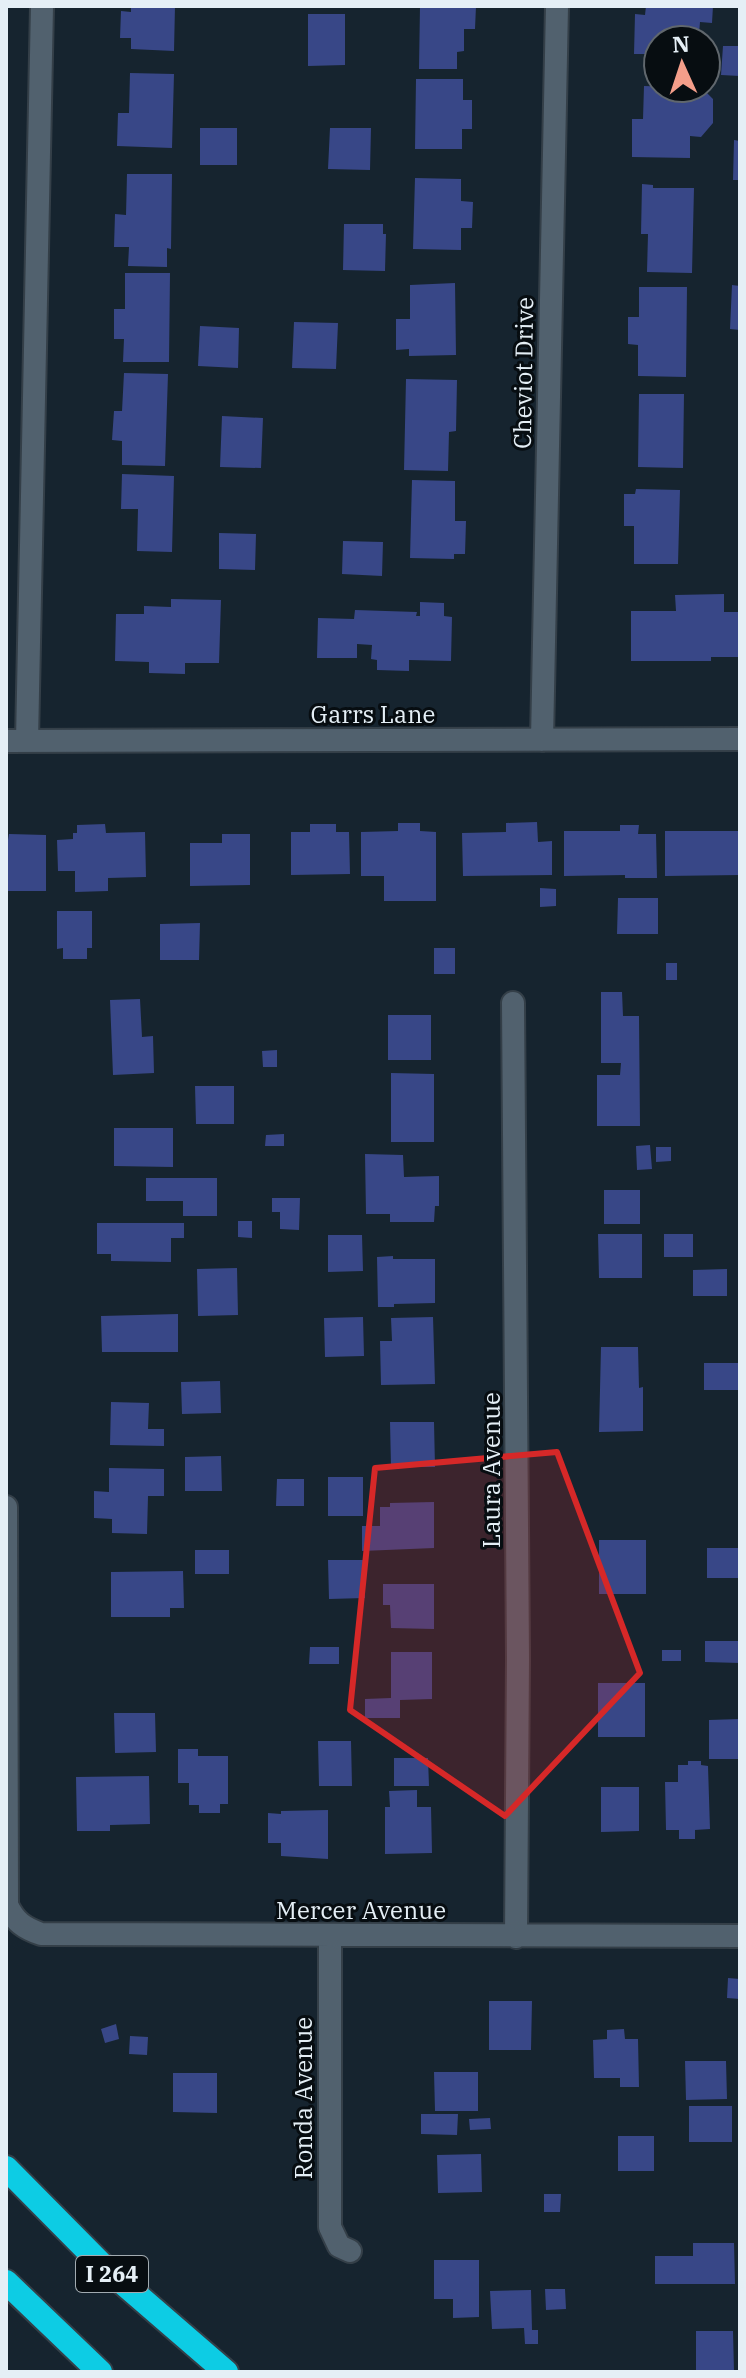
<svg xmlns="http://www.w3.org/2000/svg" width="746" height="2378" font-family="'IBM Plex Serif',serif">
<style>
.building{fill:#384787}
.lines{fill:none;stroke-linecap:round;stroke-linejoin:round}
.minor-casing{stroke:#343f48;stroke-width:26}
.motorway-casing{stroke:#343f48;stroke-width:28}
.minor{stroke:#51616e;stroke-width:22}
.motorway{stroke:#0dcce4;stroke-width:24}
.marked{fill:#d62828;fill-opacity:0.2;stroke:#d62828;stroke-width:6;stroke-linejoin:round}
.labels{text-anchor:middle;stroke-width:6;stroke-linejoin:round;paint-order:stroke}
.shield{fill:#070d11;stroke:#a2abb1;stroke-width:2}
.shield-label{font-size:22px;font-weight:bold;fill:#e5eff6}
.street-label{font-size:24px;fill:#e5eff6;stroke:#070d11}
</style>
<rect width="100%" height="100%" fill="#16242f"/>
<path class="building" d="M131,6H175L174,51L131,49V38H120L121,11L131,12Z
M420,6H476L475,29H464V51L457,52V69H419Z
M646,6H713L712,23L700,22L699,34H692V40H658V57L645,56V54H634L635,14L645,15Z
M308,14H345V65L308,66Z
M723,46H740V76L721,75Z
M130,73L174,74L172,148L117,146L118,113H129Z
M416,79H463V100H472V129H462V149H415Z
M644,86L702,88L713,99V123L701,137L690,136V158L632,157V119H643Z
M200,128H237V165H200Z
M330,128H371L370,170L328,169Z
M734,140L740,141V180H733Z
M127,174H172L171,249L167,248V267L128,266L129,247H114L115,214L126,215Z
M415,178L461,179V201L473,202L472,228H461V250L413,249Z
M642,184L653,185V188H694L692,273L647,272L648,234H641Z
M344,224H383V234H386L385,271L343,270Z
M125,273H170L169,362H123L124,339H114V309H125Z
M455,283L456,355L409,356V349L396,350V319H410V285Z
M732,285L740,286V330L730,329Z
M639,287H687L686,377L638,376V345L628,344V317H639Z
M294,322L338,323L336,369L292,368Z
M200,326L239,328L238,368L198,366Z
M124,373L168,374L165,466L122,465V441L112,440L114,411H122Z
M406,379L457,380L456,431L449,432L448,471L404,470Z
M639,394H684L683,468L638,467Z
M222,416L263,418L261,468L220,467Z
M122,474L174,476L172,552L137,551L138,509H121Z
M412,480L455,481V521H466L465,554H454V559L410,558Z
M636,489L680,490L678,564H634V526H624V494H635Z
M219,533L256,534L255,570L219,569Z
M343,541L383,542L382,576L342,574Z
M724,594V612H740V657H711V661H631V611H676L675,595Z
M171,599L221,600L219,663H185V674L149,673V662L115,661L116,614H144V606L171,607Z
M420,602L444,603V616L452,617L451,661L409,660V671L377,670V660L371,659L372,645L357,644V658H317L318,618L354,619L355,610L417,612L416,616H420Z
M537,822L538,842L552,841V875L463,876L462,833L506,832V823Z
M398,823H420V831L436,832V901H384V876H361V832L398,831Z
M105,824L106,833L145,832L146,877L108,878V891L75,892V871H58L57,840L73,839V833H77V825Z
M310,824H336V832H349L350,874L291,875V832H310Z
M620,825H639L638,834H656L657,878H625V875L564,876V831H620Z
M665,831H739L740,875L665,876Z
M9,834L46,835V891H6V840H8Z
M222,834H250V885L190,886V843H222Z
M540,888L556,889V906L540,907Z
M618,898H658V934H617Z
M57,911H92V948H87V959H63V948L57,949Z
M200,923L199,960H160V924Z
M434,948H455V974H434Z
M666,963H677V980H666Z
M601,992H622L623,1016H639L640,1126H597V1075H620L621,1063H601Z
M140,999L142,1037L153,1036L154,1073L113,1075L110,1000Z
M388,1015H431V1060H388Z
M277,1050V1067H263L262,1051Z
M391,1073L434,1074V1142H391Z
M195,1086H234V1124H196Z
M114,1128H173V1167L114,1166Z
M284,1134V1146H265L266,1135Z
M650,1145L652,1169L637,1170L636,1146Z
M656,1147H671V1161L656,1162Z
M365,1154L403,1155L404,1177L439,1176V1206H435L434,1222H390V1214H366Z
M146,1178H217V1216H183V1201H146Z
M604,1190H640V1224H604Z
M272,1198H300L299,1230L280,1229V1212H272Z
M238,1221H252V1238L238,1237Z
M97,1223H184V1238H171V1262L111,1261V1254H97Z
M598,1234H642V1278H599Z
M664,1234H693V1257H664Z
M328,1235H362L363,1271L328,1272Z
M393,1256V1259H435V1303L394,1304V1307H378L377,1257Z
M237,1268L238,1315L198,1316L197,1269Z
M727,1269V1296H693V1270Z
M178,1314V1352H102L101,1316Z
M363,1317L364,1356L325,1357L324,1318Z
M433,1317L435,1384L381,1385L380,1341H392L391,1318Z
M601,1347H638L639,1388L643,1387V1431L599,1432Z
M704,1363H738L739,1390H704Z
M220,1381L221,1413L182,1414L181,1382Z
M111,1402L149,1403L148,1429H164V1446L110,1445Z
M390,1422H434L435,1467H391Z
M221,1456L222,1491H185V1457Z
M109,1468L164,1469V1496H148L147,1534L112,1533V1519L94,1518V1491L109,1492Z
M328,1477H363V1516H328Z
M277,1479H304V1506H276Z
M434,1502V1548L362,1551V1526H380V1507H390V1503Z
M599,1540H646V1594H599Z
M707,1548H740V1578H707Z
M195,1550H229V1574H195Z
M328,1560H364L365,1598L329,1599Z
M183,1571L184,1608H170V1617H111V1572Z
M383,1584H434V1629L391,1628L390,1605H383Z
M705,1641H740V1663L705,1662Z
M310,1647H339V1664H309Z
M662,1650H681V1661H662Z
M391,1652H432V1699L400,1700V1718H365V1699L391,1698Z
M598,1683H645V1737H598Z
M114,1713H155L156,1752L115,1753Z
M740,1719V1759H709V1720Z
M318,1741H351L352,1786H319Z
M178,1749H198V1756H228V1804H220V1813H199V1805H189V1783H178Z
M394,1758H428L429,1786H394Z
M688,1761H701V1765L708,1766L710,1829L695,1830V1839H679V1830H666L665,1782H678V1765H688Z
M149,1776L150,1824L110,1825V1831H77L76,1777Z
M601,1787H639V1831L601,1832Z
M417,1790V1807H431L432,1853L385,1854V1807H390L389,1791Z
M328,1810V1859L281,1856V1843H268V1813L281,1814V1811Z
M728,1978L740,1979V1999L727,1998Z
M489,2001H532L531,2050H489Z
M116,2024L119,2039L105,2043L101,2029Z
M624,2029L625,2039H638L639,2087H620V2078H594L593,2040L607,2039V2030Z
M130,2036L148,2037L147,2055L129,2054Z
M685,2061H726L727,2099L686,2100Z
M434,2072H478V2111H435Z
M173,2073H217V2113L173,2112Z
M689,2106H732V2142H689Z
M421,2114H458L457,2135L421,2134Z
M490,2118L491,2129L470,2130L469,2119Z
M618,2136H654V2171H618Z
M481,2154L482,2192L438,2193L437,2155Z
M544,2194H561L560,2212H544Z
M693,2243H734L735,2284H655V2256H693Z
M434,2260H479V2317L453,2318V2299H434Z
M545,2289H565L566,2309L546,2310Z
M531,2290L532,2330H538V2344H525L524,2328L492,2329L490,2291Z
M696,2331H733L734,2372H696Z"/>
<g class="lines">
<g class="minor-casing">
<path id="minor" d="M542,740L557,6
M6,741L740,739
M27,741L42,6
M513,1003L518,1658L516,1937
M6,1507L7,1905C15,1922 24,1928 41,1934L740,1936
M330,1937V2227L339,2246L350,2251"/>
</g>
<g class="motorway-casing">
<path id="motorway" d="M6,2168L101,2264L226,2372
M6,2282L100,2372"/>
</g>
<use href="#minor" class="minor"/>
<use href="#motorway" class="motorway"/>
</g>
<path class="marked" d="M557,1452L640,1673L505,1816L350,1710L375,1468Z"/>
<g class="labels">
<rect class="shield" x="76" y="2256" width="72" height="36" rx="6"/>
<g class="shield-label">
<text x="112" y="2282">I 264</text>
</g>
<g class="street-label">
<text transform="translate(524 373) rotate(-89)" y="8">Cheviot Drive</text>
<text x="373" y="723">Garrs Lane</text>
<text transform="translate(492 1470) rotate(-90)" y="8">Laura Avenue</text>
<text x="361" y="1919">Mercer Avenue</text>
<text transform="translate(304 2098) rotate(-90)" y="8">Ronda Avenue</text>
</g>
</g>
<rect width="746" height="2378" fill="none" stroke="#e5eff6" stroke-width="16"/>
<g transform="translate(682 64) rotate(357)"><circle r="38" fill="#070d11" stroke="#60676d" stroke-width="2"/>
<path d="M0-6L14 30L0 20L-14 30Z" fill="#f49e8a"/>
<text y="-12" font-size="22" font-weight="bold" text-anchor="middle" fill="#e5eff6">N</text>
</g>
</svg>
